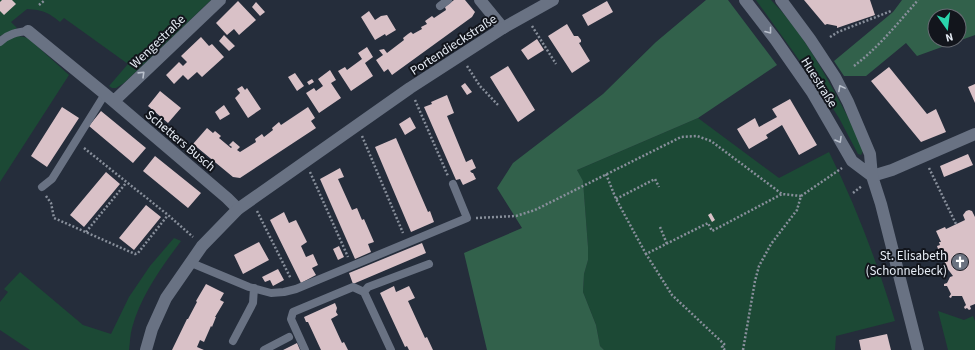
<svg xmlns="http://www.w3.org/2000/svg" width="975" height="350" font-family="'Source Sans 3',sans-serif">
<style>
.green{fill:#1c4935}
.forest{fill:#32614b;fill-rule:evenodd}
.building{fill:#d9c1c7}
.lines{fill:none;stroke-linecap:round;stroke-linejoin:round}
.path{stroke:#888f9b;stroke-width:2.5;stroke-dasharray:2 2;stroke-linecap:butt}
.service{stroke:#697283;stroke-width:8}
.minor{stroke:#697283;stroke-width:12}
.tertiary{stroke:#697283;stroke-width:12}
.oneway{stroke:#bac1cd}
.labels{text-anchor:middle;stroke-width:4;stroke-linejoin:round;paint-order:stroke}
.street-label{font-size:13px;fill:#e6ecf5;stroke:#12151c}
.poi-label{font-size:13px;fill:#e6ecf5;stroke:#12151c;text-anchor:end}
</style>
<rect width="100%" height="100%" fill="#252d3b"/>
<path class="green" d="M0,0H211L124,83L116,88H112L109,86L128,64L64,18L60,22C48,12 43,10 27,9L11,22L17,28L0,36Z
M756,0H771C799,28 822,68 841,104C849,119 857,134 863,151L861,155L858,154L839,118L825,96Z
M19,36L28,38L69,75L0,182V44L10,38Z
M698,118L779,178L829,152C856,206 877,262 895,321L836,336L835,350H604L600,346L596,325L583,292L584,274L588,260V247L583,182L577,170Z
M174,238L181,241C161,268 141,295 132,328C130,335 130,343 129,350H30L0,330V302L8,292L4,289L20,272L83,325L111,334L129,297L150,266Z
M938,311L964,320L973,316L975,321V350H948Z"/>
<path class="forest" d="M706,0H728L777,65L698,118L577,170L583,181L588,247V260L584,274L583,292L596,325L600,346L604,350H487L464,253L522,228L497,188L513,163L603,94L656,42Z
M902,0H975V35L917,56L906,43L866,76H844L834,61L893,12ZM935,16H959V40H935Z"/>
<path class="building" d="M2,0H12L16,4L4,15L0,11V2Z
M454,0H465L475,12L472,17L392,75L388,69L384,72L376,60L383,55L379,50L384,49L387,53L404,40L403,38L408,34L411,32L413,34L422,29L421,27L427,24L425,21L432,16L434,18L446,10L445,7Z
M804,0H870L875,15L837,28V26L827,24L825,25Z
M238,1L256,20L239,35L234,29L227,35L216,23Z
M607,1L613,12L588,26L582,15Z
M256,2L265,12L260,16L252,7Z
M369,11L375,20L381,16L387,15L396,30L386,36L385,34L375,40L361,17Z
M567,24L574,36H578L581,40V42L579,43L590,61L572,73L548,36Z
M224,35L235,46L229,51L219,41Z
M201,37L209,46L212,44L224,57L202,77L197,72L188,80L183,75L174,84L166,75L179,62L183,66L187,62L181,56Z
M537,39L544,50L528,60L521,50Z
M367,47L373,57L365,63L373,76L351,91L338,71L345,67L347,70L362,59L358,53Z
M508,66L535,110L518,122L490,77Z
M889,67L927,114L936,109L946,132L921,142L871,81Z
M330,70L336,80L331,83L341,98L319,113L306,93L314,88L316,91L323,86L318,79Z
M295,73L304,86L297,91L288,77Z
M312,79L314,82L309,85L307,82Z
M465,83L472,92L467,95L461,86Z
M975,84V103L968,87Z
M242,86L245,90L247,88L261,109L248,118L235,98L240,93L237,89Z
M160,91L181,108L168,123L148,106Z
M447,95L454,113L447,116L466,162L472,159L476,168L470,171L472,173H473L476,179L463,185L460,179L456,180L424,107L432,104L431,102Z
M790,99L817,145L799,155L782,125L766,135L768,138L749,149L737,129L755,118L759,127L777,117L772,109Z
M224,105L230,114L220,120L215,112Z
M62,107L79,118L47,167L31,156Z
M308,107L315,118L311,121L316,128L240,178L233,177L193,144L207,128L213,133L215,131L221,136L219,138L231,148L232,147L229,145L233,141L240,147L237,150L240,152L256,142L255,139L262,134L264,137L273,130L272,128L279,122L281,125Z
M101,111L146,148L133,163L89,126Z
M410,117L416,128L405,135L399,124Z
M396,138L428,212L430,211L434,222L411,232L375,147Z
M968,154L973,165L944,177L940,166Z
M155,156L201,193L188,208L143,171Z
M340,168L344,177L338,179L352,210L357,208L362,220L364,219L374,242L368,244L371,252L355,259L320,179Z
M106,172L120,184L84,227L70,215Z
M146,205L161,217L134,250L119,238Z
M969,210L972,211L975,217V304L970,306L971,309L969,310L967,308L965,309L964,307L966,305L962,296H952L951,298L949,297L951,294L947,286H944V284L947,283L950,277L953,276L947,268L942,256L944,255L941,248L938,249L937,246L940,245L939,242H941L936,231L945,227L946,229L965,220L963,215L966,211Z
M284,212L289,223L296,220L307,242L301,246L306,257L313,254L318,265L312,268L316,275L301,283L270,220Z
M711,213L715,220L712,222L708,215Z
M259,242L269,260L243,274L234,255Z
M422,243L426,253L353,284L349,273Z
M339,246L344,257L338,260L333,249Z
M278,269L284,280L273,286L270,280L265,282L262,277Z
M206,284L224,293L220,300L224,302L215,317H216L212,327L211,326L204,342L200,340L197,347L204,350H172L187,319H188L197,302L196,301Z
M394,286L396,292L409,286L415,298L408,301L425,338L427,337L433,350H409L407,346L405,347L380,293Z
M335,303L337,308L336,312L338,315L331,319L342,343L344,342L348,350H321L308,322H306L304,317Z
M887,334L891,350H861L859,340Z
M297,343L300,350H283Z"/>
<g class="lines">
<path class="path" d="M39,5L45,0
M532,26L556,64
M830,37L838,32L891,11
M467,66L480,86L498,105
M854,66C878,48 898,23 918,0
M415,100L448,176
M362,136L403,233
M84,148L168,215L193,237
M929,168L956,224
M310,172L348,257
M606,174L616,199L646,254
M853,193L862,186
M46,196L51,203L54,218L135,254L138,253L168,215
M616,199L655,179L659,187
M257,211L291,279
M476,218L516,216L535,210L681,137L697,136L711,141L782,194L801,196
M660,227L667,244
M86,232L126,183
M725,350L722,347L725,345L672,295L646,254L708,223L712,231L782,194
M743,350L755,281L759,266L771,244L797,210L801,196L842,168"/>
<path class="service" d="M440,6L448,0
M0,42C8,34 17,32 28,31
M42,187L52,179L105,94
M189,262L249,287L271,293L284,292L296,289L467,218L453,184
M364,292L368,287L429,264
M233,341L253,303L254,288
M264,350L289,337
M305,350L291,319L293,312L353,287L364,292L391,350"/>
<path class="minor" d="M480,0L503,28
M28,31L105,94L227,198L238,209
M114,101L220,0
M872,176L892,170L975,134"/>
<path class="tertiary" d="M745,0L775,39L812,92L852,161L872,176
M781,0L810,39L835,77L848,102L870,154L872,176L881,204L918,350
M146,350L152,329L166,298L202,246L238,209L410,88L503,28L553,0"/>
</g>
<defs><path id="oneway-chevron" d="M-2-3.5L2.5 0L-2 3.5" fill="none" stroke-width="1.6" stroke-linecap="round" stroke-linejoin="round"/></defs>
<g class="oneway">
<use href="#oneway-chevron" transform="translate(769 31) rotate(52)"/>
<use href="#oneway-chevron" transform="translate(142 74) rotate(-44)"/>
<use href="#oneway-chevron" transform="translate(841 88) rotate(-118)"/>
<use href="#oneway-chevron" transform="translate(839 140) rotate(60)"/>
</g>
<defs>
<g id="church-disc" transform="scale(0.9)"><circle r="9.5" fill="#6b7280" stroke="#12151c"/><path d="M-1.2-6h2.4v3.5h3.3v2.4h-3.3V6h-2.4V-.1h-3.3v-2.4h3.3Z" fill="#fff"/></g>
</defs>
<g fill-rule="evenodd">
<use href="#church-disc" x="960" y="262"/>
</g>
<g class="labels">
<g class="street-label">
<text transform="translate(157 41) rotate(-44)" y="5">Wengestraße</text>
<text transform="translate(453 44) rotate(-33)" y="5">Portendieckstraße</text>
<text transform="translate(820 82) rotate(58)" y="5">Huestraße</text>
<text transform="translate(181 140) rotate(40)" y="5">Schetters Busch</text>
</g>
<g class="poi-label">
<text x="947" y="260">St. Elisabeth<tspan x="947" dy="15">(Schonnebeck)</tspan></text>
</g>
</g>
<g transform="translate(947 28) rotate(166)"><circle r="19" fill="#12151c" stroke="#676b73"/>
<path d="M0-3L7 15L0 10L-7 15Z" fill="#2ad5ac"/>
<text y="-6" font-size="11" font-weight="bold" text-anchor="middle" fill="#e6ecf5">N</text>
</g>
</svg>
